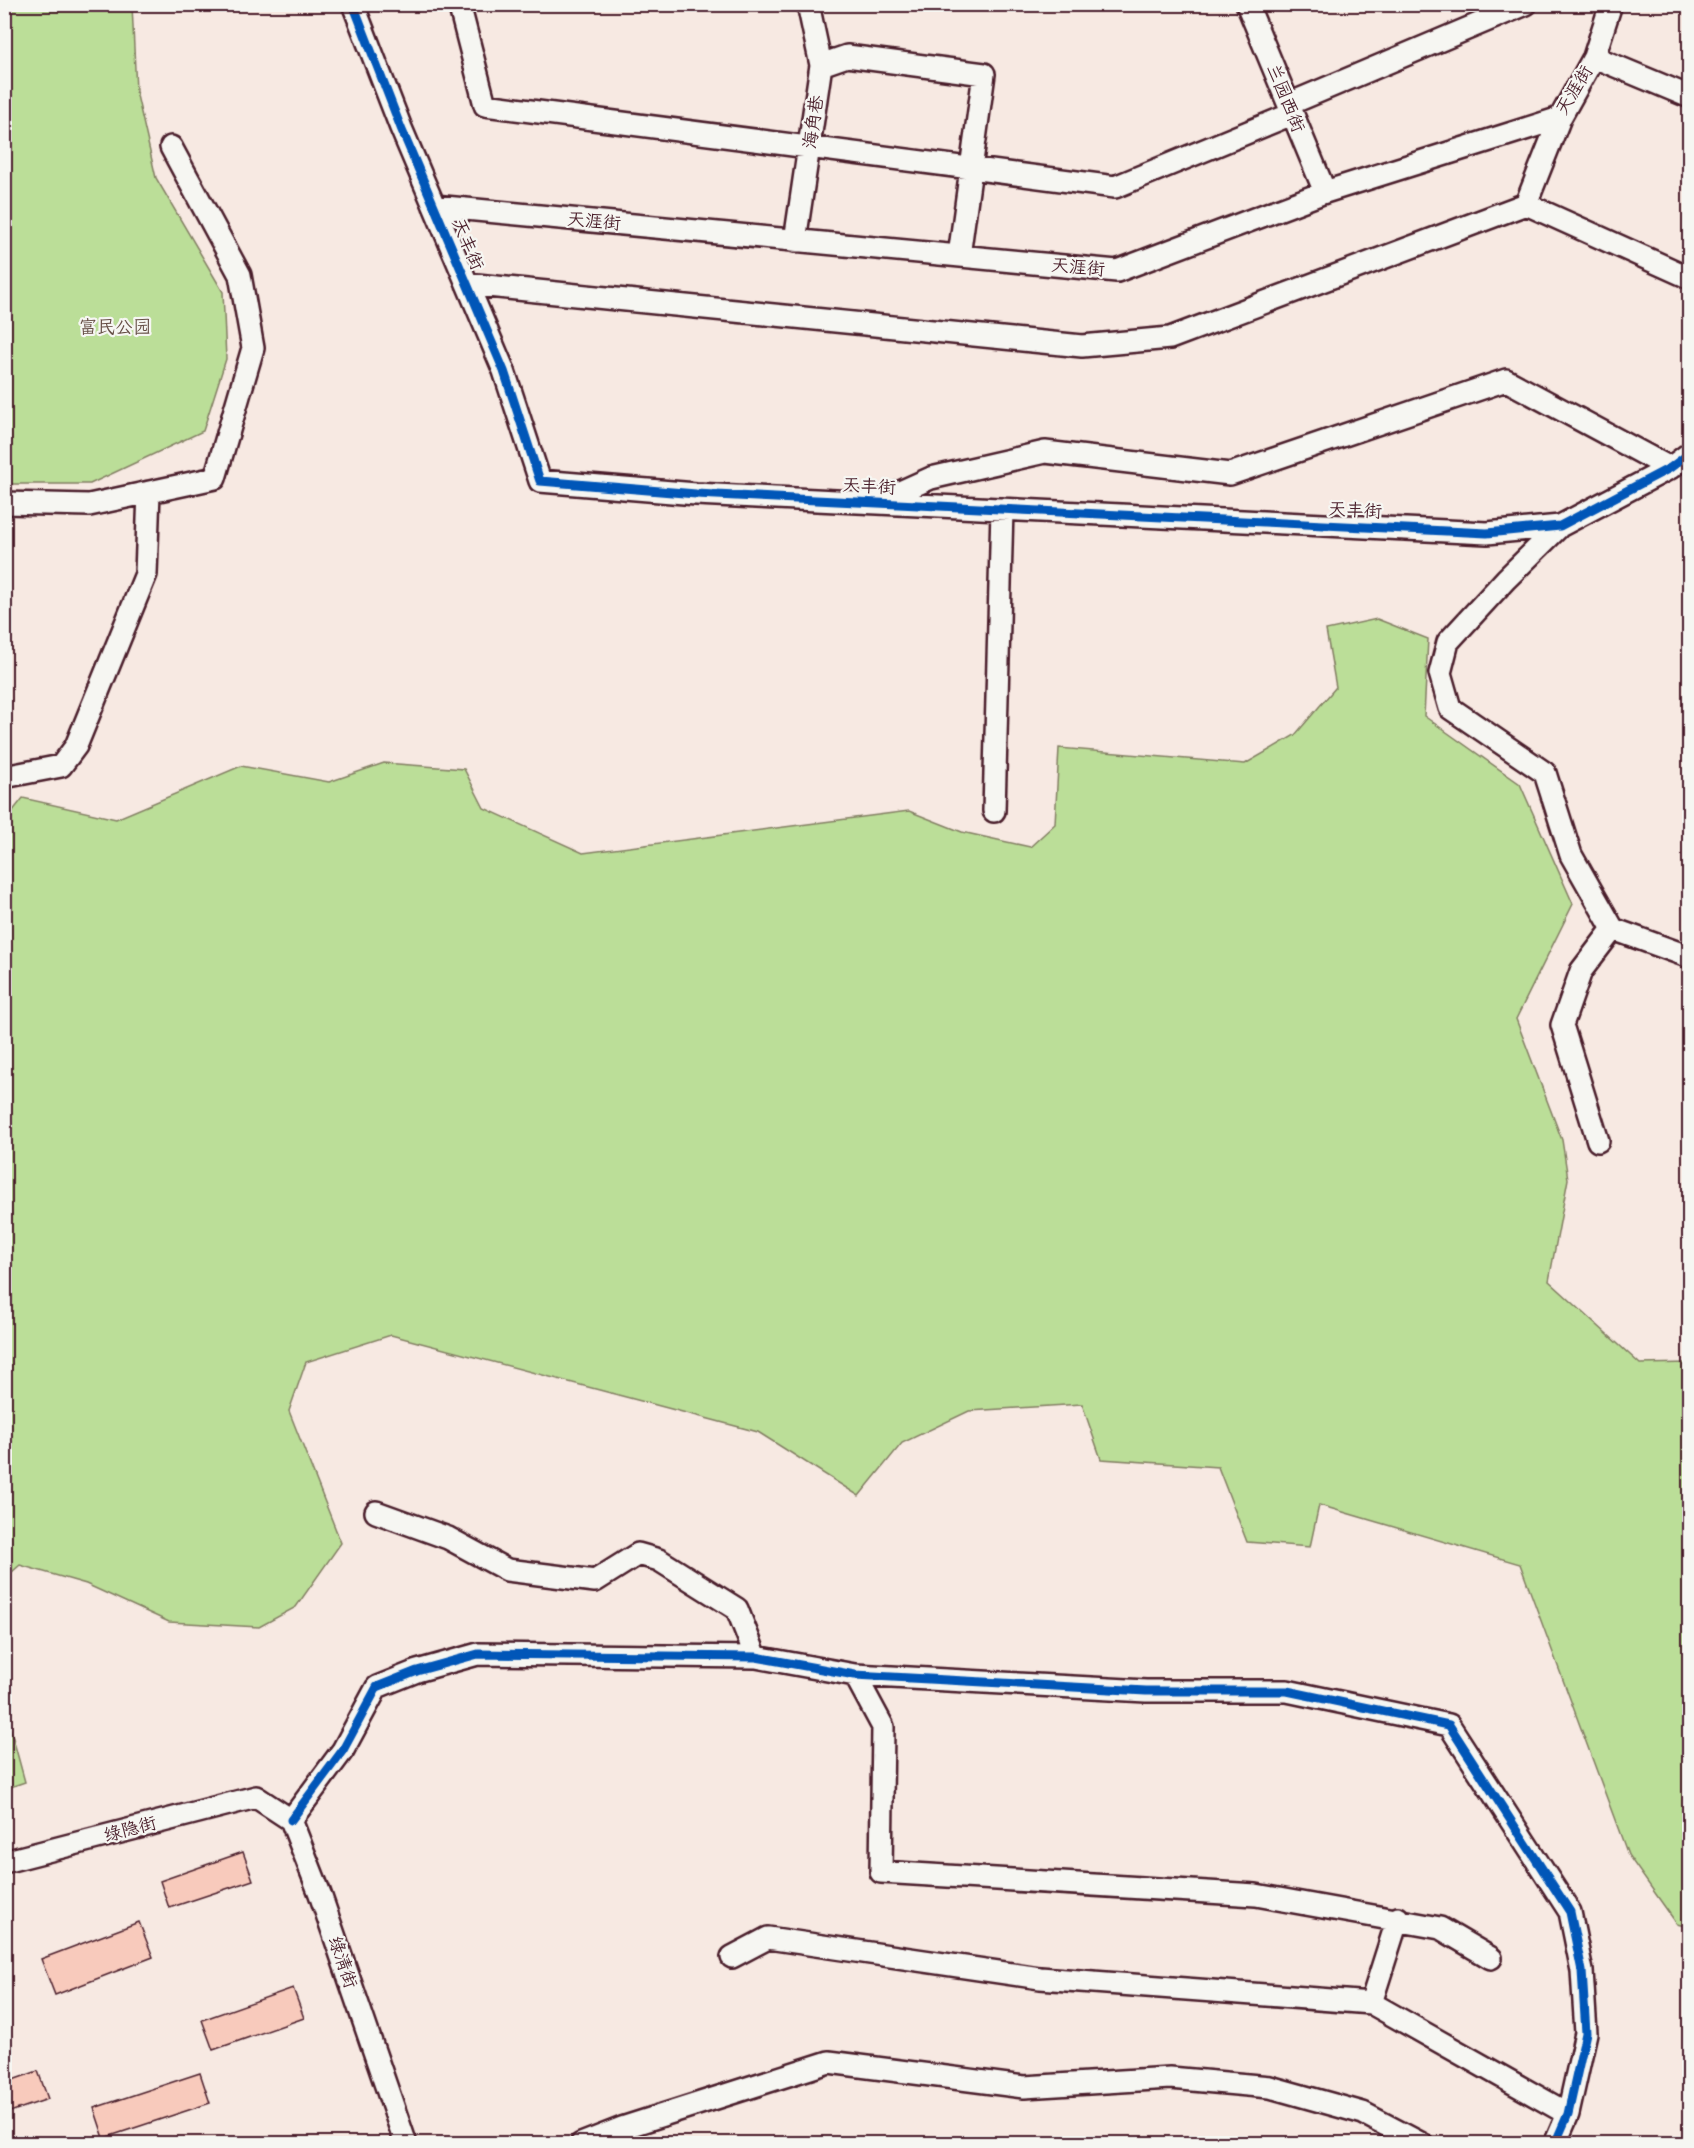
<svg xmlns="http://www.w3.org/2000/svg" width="1694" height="2148" font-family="'Architects Daughter','LXGW WenKai TC',sans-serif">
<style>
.green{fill:#bbde98;stroke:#827e62;stroke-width:1.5}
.building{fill:#f8cabc;stroke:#4a1f2b;stroke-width:1.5}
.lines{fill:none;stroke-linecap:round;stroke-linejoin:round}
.minor-casing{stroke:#4a1f2b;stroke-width:26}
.minor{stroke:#f6f6f2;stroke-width:21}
.cycleway-casing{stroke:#f6f6f2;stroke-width:13}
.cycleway{stroke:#0057b8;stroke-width:9}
.labels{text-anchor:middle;stroke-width:4.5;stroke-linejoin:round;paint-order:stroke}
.street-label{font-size:18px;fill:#4a1f2b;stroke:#f6f6f2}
.park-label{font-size:18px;fill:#664f46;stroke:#f6f6f2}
</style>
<rect width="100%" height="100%" fill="#f7e9e2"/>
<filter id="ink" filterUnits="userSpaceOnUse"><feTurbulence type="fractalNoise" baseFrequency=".0167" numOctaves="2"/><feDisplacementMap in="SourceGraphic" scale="12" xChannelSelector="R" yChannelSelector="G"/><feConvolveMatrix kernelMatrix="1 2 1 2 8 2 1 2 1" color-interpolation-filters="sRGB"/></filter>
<g filter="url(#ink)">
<path class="green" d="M4,5H132L136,91L156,178L223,292L226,359L203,431L90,484H5Z
M1377,619L1428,639L1424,716L1520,784L1573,904L1516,1019L1562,1140L1568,1179L1549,1281L1640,1364L1689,1363V1927L1677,1924L1628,1855L1520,1564L1319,1505L1310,1547L1247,1542L1218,1467L1101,1459L1082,1404L969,1411L902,1443L859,1496L758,1432L391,1335L306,1362L289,1411L341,1543L296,1607L259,1627L169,1622L86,1584L20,1565L5,1578L4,822L23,798L116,819L241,766L329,782L384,763L464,769L484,808L583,853L909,811L962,832L1030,847L1055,824L1059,748L1245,764L1295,735L1336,687L1326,630Z
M4,1705L25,1782L5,1789H4Z"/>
<path class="building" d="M243,1852L253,1880L169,1908L160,1881Z
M139,1922L153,1957L55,1995L41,1959Z
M293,1988L304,2018L213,2050L202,2020Z
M38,2071L48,2099L4,2114V2083Z
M200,2073L210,2103L104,2138L94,2108Z"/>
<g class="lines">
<g class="minor-casing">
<path id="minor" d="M353,4L401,128L504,371L540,481L696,494L1487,533L1560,526L1670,468L1690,453
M459,4L485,105L1115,187L1292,114
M1247,4L1325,192
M1594,57L1611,4
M821,65L847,56L984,74L959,256
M1289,104L1526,4
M1526,204L1560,118
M434,206L1117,271L1325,192L1560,118L1594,57L1690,97
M795,241L821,65L808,4
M467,284L1082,346L1170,338L1526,204L1690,278
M880,501L931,478L1045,452L1230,474L1506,380L1670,468
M4,503L89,505L215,478L253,348L240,275L171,147
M1560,526L1506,579L1448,642L1440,673L1450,708L1545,773L1571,855L1613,929L1690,957
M4,777L61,766L76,746L146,574L149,492
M994,811L1002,509
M1598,1141L1562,1025L1581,971L1613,929
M376,1512L448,1538L507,1570L595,1581L638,1554L659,1560L737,1609L756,1657
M855,1675L883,1727L881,1872L1256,1895L1440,1928L1491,1958
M291,1820L343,1750L377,1687L417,1671L478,1654L756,1657L855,1675L1146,1691H1287L1449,1725L1570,1912L1582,1971L1586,2033L1568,2114L1555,2144
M4,1862L256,1797L291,1820L320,1894L406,2144
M732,1957L768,1938L1040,1978L1371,2003L1568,2114
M1371,2003L1398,1918
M581,2144L622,2128L829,2062L1024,2087L1170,2078L1270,2087L1363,2113L1422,2144"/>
</g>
<use href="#minor" class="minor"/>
<g class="cycleway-casing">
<path id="cycleway" d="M353,4L401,128L504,371L540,481L696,494L1487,533L1560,526L1670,468L1690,453
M291,1820L343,1750L377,1687L417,1671L478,1654L756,1657L855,1675L1146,1691H1287L1449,1725L1570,1912L1582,1971L1586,2033L1568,2114L1555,2144"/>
</g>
<use href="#cycleway" class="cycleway"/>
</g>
</g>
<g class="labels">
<g class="street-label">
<text transform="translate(1574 90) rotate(-59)" y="6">天涯街</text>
<text transform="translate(1286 98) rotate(68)" y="6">兰园西街</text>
<text transform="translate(813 122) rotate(-82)" y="6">海角巷</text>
<text transform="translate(594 221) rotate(5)" y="6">天涯街</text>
<text transform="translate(468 244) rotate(67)" y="6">天丰街</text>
<text transform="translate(1078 267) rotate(5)" y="6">天涯街</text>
<text transform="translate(869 486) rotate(3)" y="6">天丰街</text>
<text transform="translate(1355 510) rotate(3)" y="6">天丰街</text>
<text transform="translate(130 1829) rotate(-15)" y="6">绿隐街</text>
<text transform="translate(343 1962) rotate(71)" y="6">绿清街</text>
</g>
<g class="park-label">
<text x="115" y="333">富民公园</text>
</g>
</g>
<rect width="1694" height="2148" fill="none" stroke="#f6f6f2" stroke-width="24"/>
<rect x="12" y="12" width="1670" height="2124" fill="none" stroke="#4a1f2b" stroke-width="2" filter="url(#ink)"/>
</svg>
